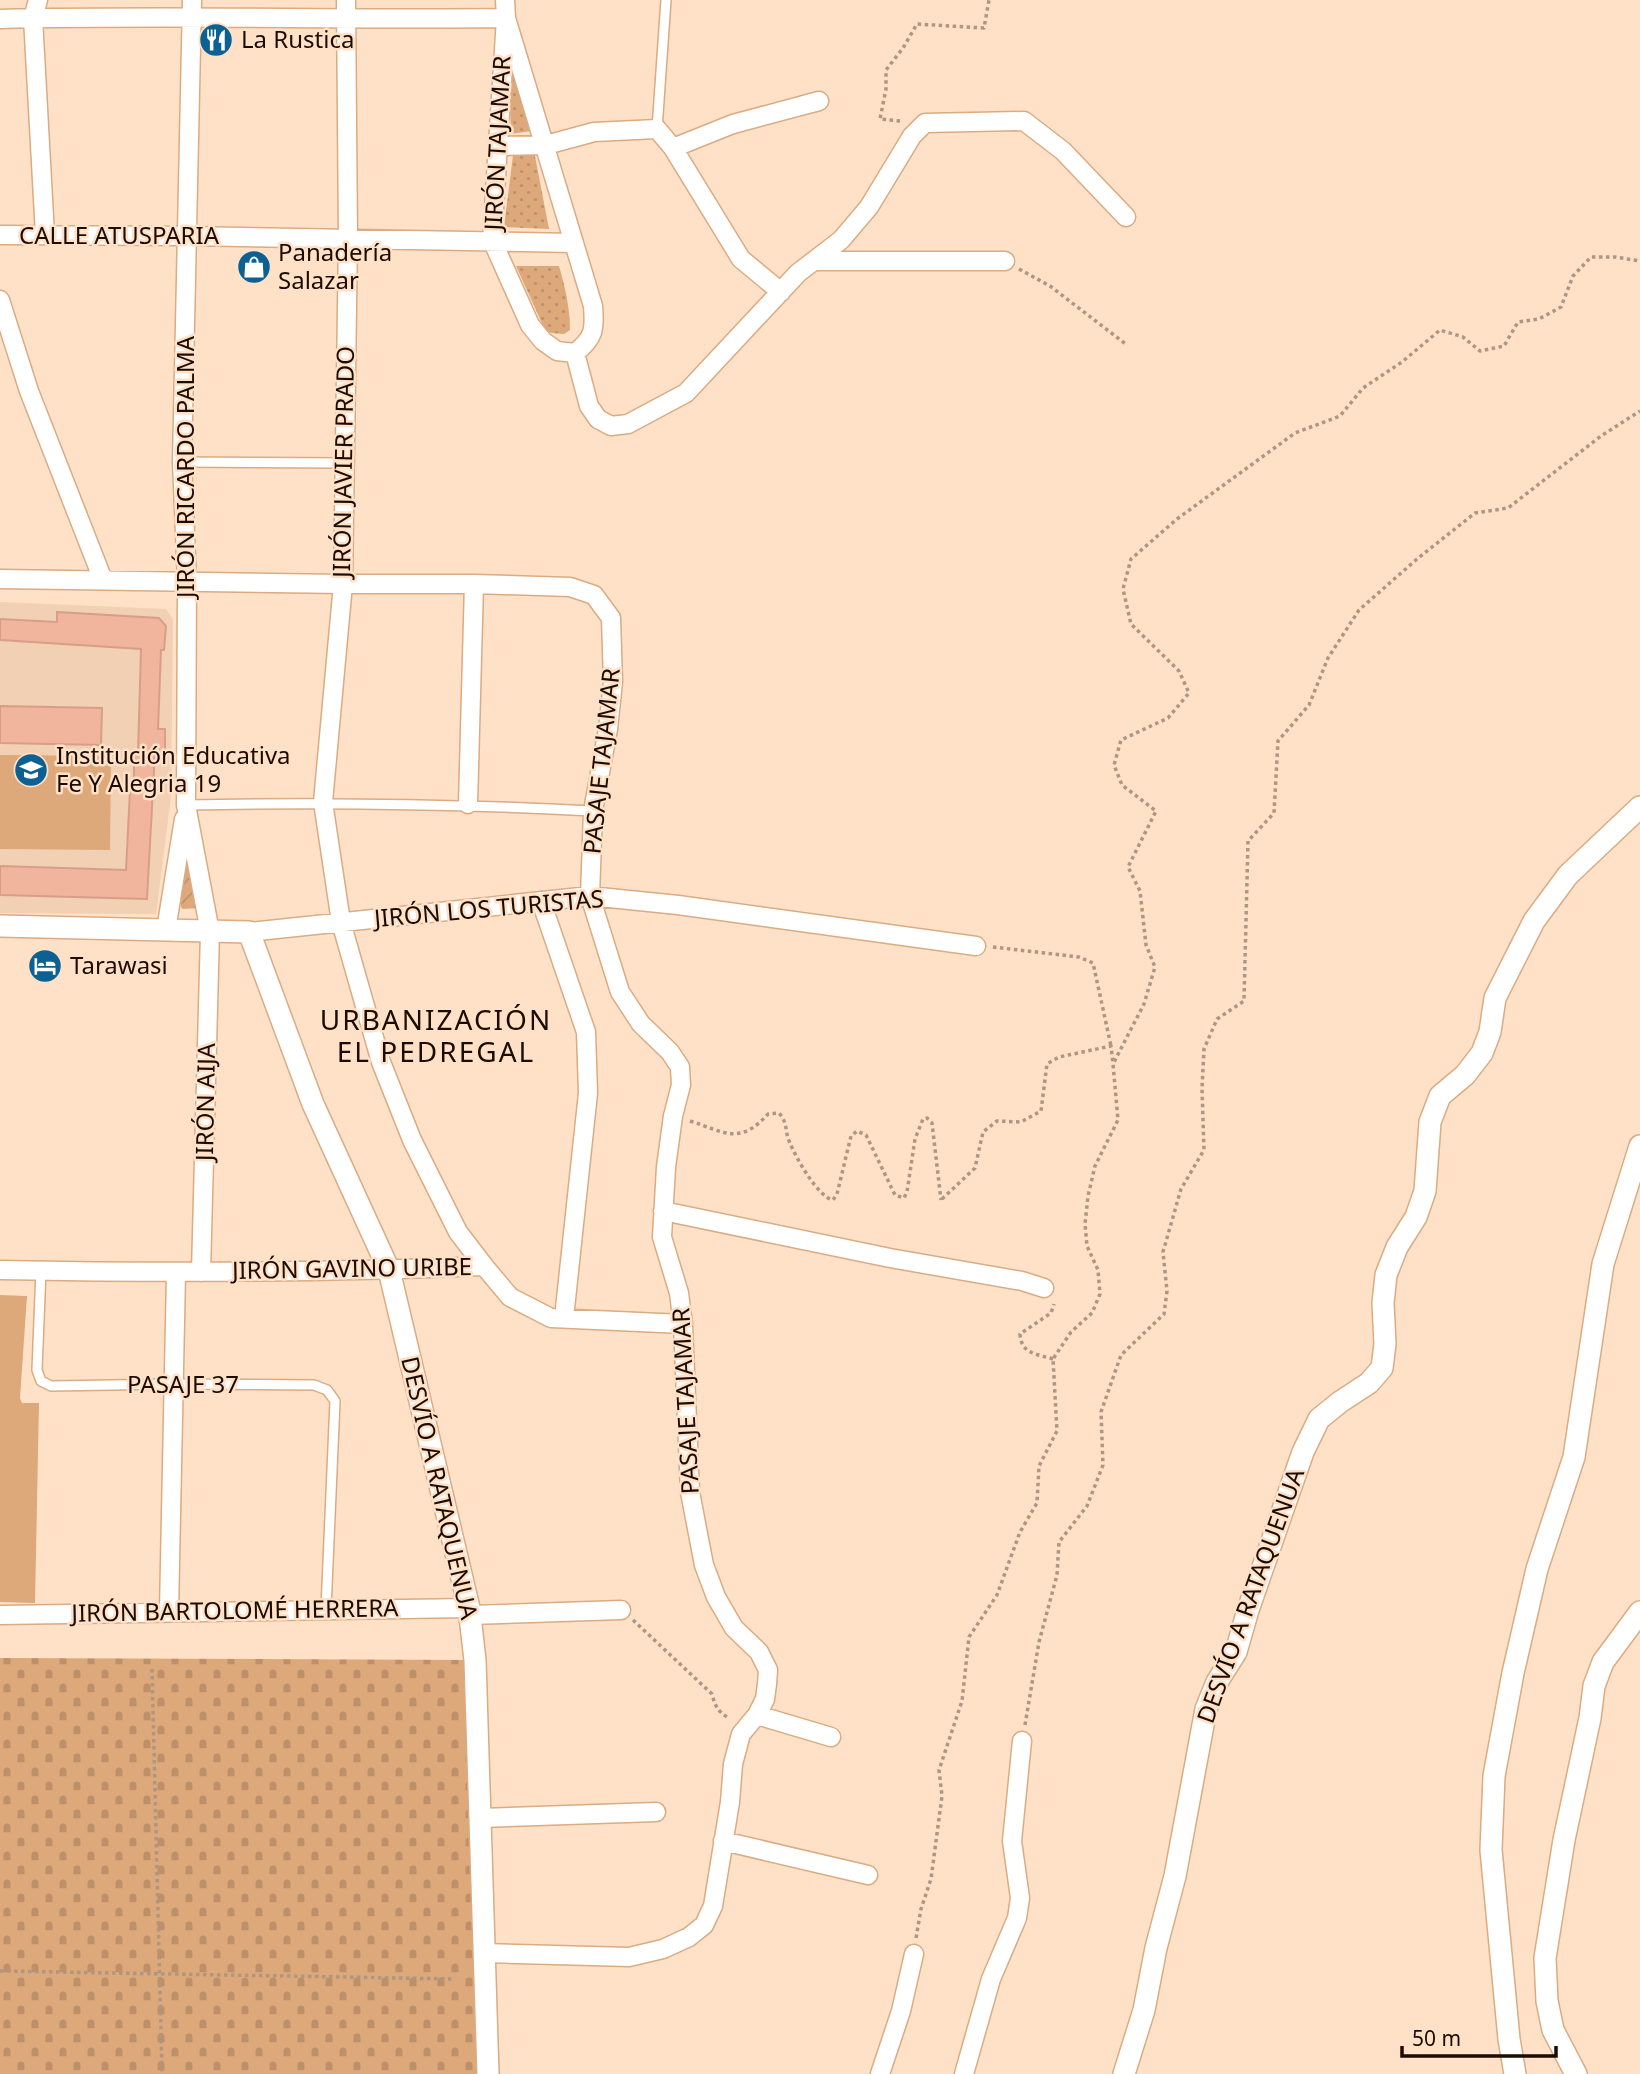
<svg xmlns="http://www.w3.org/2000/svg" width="1640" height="2074" font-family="'Noto Sans',sans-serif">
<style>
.built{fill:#f1d0b4}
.grass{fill:url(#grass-dots)}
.cemetery{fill:url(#cemetery-stones)}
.park{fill:#dda97b}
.garden{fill:url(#garden-furrows)}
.building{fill:#f1b49c;stroke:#d99e87;stroke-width:2}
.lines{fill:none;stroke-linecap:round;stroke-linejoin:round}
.service-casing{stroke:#dbab82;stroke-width:12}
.minor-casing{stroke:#dbab82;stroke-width:21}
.tertiary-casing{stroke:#dbab82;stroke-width:24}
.path{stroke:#af9681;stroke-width:3.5;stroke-dasharray:3.5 3.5;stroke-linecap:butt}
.service{stroke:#fff;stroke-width:9}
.minor{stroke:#fff;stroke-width:18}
.tertiary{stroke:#fff;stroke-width:21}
.labels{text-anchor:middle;stroke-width:5;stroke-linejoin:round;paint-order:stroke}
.poi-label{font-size:24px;fill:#1c0c00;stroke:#ffe1c7;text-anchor:start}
.street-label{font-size:24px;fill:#1c0c00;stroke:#ffe1c7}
.quarter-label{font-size:28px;letter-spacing:2px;fill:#1c0c00;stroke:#ffe1c7}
</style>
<defs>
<pattern id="grass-dots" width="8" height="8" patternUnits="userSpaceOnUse" patternTransform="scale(1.75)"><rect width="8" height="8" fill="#dda97b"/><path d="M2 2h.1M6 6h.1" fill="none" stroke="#bd9069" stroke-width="1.8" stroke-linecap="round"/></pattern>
<pattern id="cemetery-stones" width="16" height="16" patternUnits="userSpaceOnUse" patternTransform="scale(1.75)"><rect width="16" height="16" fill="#dda97b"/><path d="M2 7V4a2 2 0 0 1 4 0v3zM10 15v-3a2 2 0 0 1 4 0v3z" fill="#bd9069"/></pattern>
<pattern id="garden-furrows" width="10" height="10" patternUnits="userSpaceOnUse" patternTransform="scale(1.75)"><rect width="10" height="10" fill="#dda97b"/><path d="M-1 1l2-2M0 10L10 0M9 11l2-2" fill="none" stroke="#bd9069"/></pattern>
</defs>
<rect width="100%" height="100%" fill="#ffe1c7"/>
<path class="built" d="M0,602L166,609L173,619L171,797L156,914L0,913Z"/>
<path class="grass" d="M509,73H515L531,131L511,134Z
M534,151L549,229L504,227L513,155Z
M516,266H559C565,287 570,307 570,330L564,334L551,333L545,330Z"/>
<path class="cemetery" d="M0,1658L469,1660L479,2074H0Z"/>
<path class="park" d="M0,755L111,756L110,850L0,849Z
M0,1295L27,1296L20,1398L22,1403H39L35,1603L0,1602Z"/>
<path class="garden" d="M184,843L200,908L182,909L181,906Z"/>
<path class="building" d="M57,612L159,618L166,626L164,650H161L158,729H165V752H155L147,899L0,895V866L126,870L130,791H134V753H138L141,649L0,640V619L57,622Z
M0,706L102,708L101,745L0,743Z"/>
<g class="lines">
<g class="service-casing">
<path id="service" d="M657,129L666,0
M182,462L343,463
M186,805C322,802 457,804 593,811
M41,1270L37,1370L41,1381L51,1386L173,1384L314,1385L327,1390L335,1401L326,1609"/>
</g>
<g class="minor-casing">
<path id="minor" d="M38,0L33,18L45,235
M192,0L182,462L187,581L186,805L210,932L201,1272
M346,0L348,238L343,584L323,802L341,922L381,1062L412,1140L458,1232L484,1266
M0,19C169,15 337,20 506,18L593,306C595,330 594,338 575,353L557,351L543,341L530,325L492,240L506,18L505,0
M498,146L546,145L594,132L657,129L673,148L741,259L781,292
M673,148L733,124L819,101
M0,235L187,236L574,243
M814,261H1005
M0,300L29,391L103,580
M575,353L589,406L598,419L611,426L628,424L686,393L798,273L841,240L869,207L912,136L925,123L1024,121L1063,151L1126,217
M0,579L343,584H474L570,587L594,595L611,618L613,682L608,729L593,811L590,896L620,992L641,1024L670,1052L680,1067L681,1085L673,1116L666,1167L662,1237L679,1293L683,1324L690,1492L704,1565L716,1597L734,1628L759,1652L768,1670L767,1684L765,1699L757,1715L741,1734L733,1764L730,1802L713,1906L704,1925L689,1937L663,1949L629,1957L484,1953
M468,804L474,584
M541,901L586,1032L588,1093L564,1318
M166,930L184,819
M249,932L590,896L678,905L976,946
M663,1211L890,1258L1022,1281L1044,1288
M0,1270C161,1273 323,1273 484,1266L510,1297L551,1318L683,1324
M169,1611L176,1273
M0,1615L469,1608
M470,1615L621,1610
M757,1715L831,1737
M480,1818L656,1812
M723,1841L868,1875
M880,2074L901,2011L914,1954
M964,2074L991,1979L1017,1918L1020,1898L1012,1841L1022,1741"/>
</g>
<g class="tertiary-casing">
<path id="tertiary" d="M0,926L249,932L313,1104L389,1270L469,1608L475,1660L488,2074
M1124,2074L1144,2010L1156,1948L1175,1876L1206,1709L1217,1682L1236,1652L1248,1610L1303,1452L1319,1419L1340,1402L1369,1383L1382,1368L1385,1344L1383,1303L1386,1275L1397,1247L1416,1217L1425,1191L1430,1122L1440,1096L1465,1075L1482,1053L1490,1032L1495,998L1534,921L1568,875L1640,807
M1515,2074L1509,2039L1491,1850L1494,1776L1513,1673L1537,1569L1574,1457L1603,1264L1640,1146
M1576,2074L1553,2030L1547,2001L1545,1958L1564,1840L1590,1718L1594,1686L1603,1662L1640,1612"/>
</g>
<path class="path" d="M900,121L880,119L886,89V70L903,48L917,24L984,28L989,0
M1019,269L1050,286L1127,345
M993,947L1079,957L1093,963L1111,1046
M690,1121C725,1132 739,1146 768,1114L779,1113C789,1125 784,1131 790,1143C796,1158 818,1197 833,1200L837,1194L851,1136L857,1131L866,1135L895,1195L904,1198L907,1192L915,1139L923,1119L927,1118L932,1123L941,1200
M942,1199L975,1168L983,1132L997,1121L1021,1122L1041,1111L1047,1064L1059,1057L1111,1046L1113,1064
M1053,1359C1037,1354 1021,1354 1020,1334L1051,1313L1054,1304
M633,1620L712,1694C715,1706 718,1712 729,1718
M152,1669L162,2074
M1025,1725L1039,1642L1057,1575L1059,1542L1087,1506L1103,1465L1101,1412L1121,1355L1164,1314L1167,1291L1163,1252L1181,1189L1204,1150L1202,1089L1204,1049L1217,1019L1244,1001L1248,841L1274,813L1278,741L1309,705L1328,658L1359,610L1417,559L1475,513L1508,508L1601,436L1640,411
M916,1938L921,1909L931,1879L942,1796L939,1770L962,1701L969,1637L997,1595L1020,1532L1037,1503L1039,1466L1057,1431L1053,1359L1071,1332L1092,1313L1100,1294L1098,1270L1087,1246L1085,1224L1088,1196L1095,1166L1118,1120L1113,1064L1144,1004L1155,967L1146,945L1140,891L1128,867L1156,811L1122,785L1114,765L1121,740L1168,718L1189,693L1179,671L1131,624L1123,589L1131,559L1177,519L1295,433L1340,416L1363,388L1402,362L1440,330L1463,337L1480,351L1504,346L1518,322L1539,319L1561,307L1573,276L1591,257H1615L1640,261
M0,1971L455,1979"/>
<use href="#service" class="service"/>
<use href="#minor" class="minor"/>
<use href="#tertiary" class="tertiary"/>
</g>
<defs>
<g id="restaurant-disc" transform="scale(1.75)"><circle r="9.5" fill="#0c6192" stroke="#ffe1c7"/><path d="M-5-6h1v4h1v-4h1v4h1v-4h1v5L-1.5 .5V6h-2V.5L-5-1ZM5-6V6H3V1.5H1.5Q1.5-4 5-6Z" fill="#fff"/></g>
<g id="shop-disc" transform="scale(1.75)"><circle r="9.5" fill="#0c6192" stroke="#ffe1c7"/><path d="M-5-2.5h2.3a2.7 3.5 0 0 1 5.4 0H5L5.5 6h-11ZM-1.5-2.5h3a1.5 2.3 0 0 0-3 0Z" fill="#fff"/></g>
<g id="school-disc" transform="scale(1.75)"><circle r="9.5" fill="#0c6192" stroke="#ffe1c7"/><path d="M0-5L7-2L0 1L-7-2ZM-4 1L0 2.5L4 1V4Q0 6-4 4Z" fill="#fff"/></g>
<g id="hotel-disc" transform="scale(1.75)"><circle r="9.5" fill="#0c6192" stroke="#ffe1c7"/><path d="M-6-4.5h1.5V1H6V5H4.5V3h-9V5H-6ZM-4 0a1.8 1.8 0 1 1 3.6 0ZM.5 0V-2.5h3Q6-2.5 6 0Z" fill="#fff"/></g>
</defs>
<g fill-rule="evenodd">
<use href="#restaurant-disc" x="216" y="40"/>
<use href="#shop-disc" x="254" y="267"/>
<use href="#school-disc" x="31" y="770"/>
<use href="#hotel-disc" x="45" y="966"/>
</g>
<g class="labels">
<g class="poi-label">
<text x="241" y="48">La Rustica</text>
<text x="278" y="261">Panadería<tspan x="278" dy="28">Salazar</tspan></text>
<text x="56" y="764">Institución Educativa<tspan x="56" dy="28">Fe Y Alegria 19</tspan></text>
<text x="70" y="974">Tarawasi</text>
</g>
<g class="street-label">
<text transform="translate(498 143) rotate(-87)" y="8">JIRÓN TAJAMAR</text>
<text x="119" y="244">CALLE ATUSPARIA</text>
<text transform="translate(344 462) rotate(-89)" y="8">JIRÓN JAVIER PRADO</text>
<text transform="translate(186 467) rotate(-90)" y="8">JIRÓN RICARDO PALMA</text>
<text transform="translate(602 761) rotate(-84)" y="8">PASAJE TAJAMAR</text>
<text transform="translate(489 909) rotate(-5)" y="8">JIRÓN LOS TURISTAS</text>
<text transform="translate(206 1102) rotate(-89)" y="8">JIRÓN AIJA</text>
<text transform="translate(352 1269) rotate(-1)" y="8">JIRÓN GAVINO URIBE</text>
<text x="183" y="1393">PASAJE 37</text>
<text transform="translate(686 1401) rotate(-93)" y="8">PASAJE TAJAMAR</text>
<text transform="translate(439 1488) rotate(77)" y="8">DESVÍO A RATAQUENUA</text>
<text transform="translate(1251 1596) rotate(-70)" y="8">DESVÍO A RATAQUENUA</text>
<text transform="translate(235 1611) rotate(-1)" y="8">JIRÓN BARTOLOMÉ HERRERA</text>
</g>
<g class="quarter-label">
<text x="436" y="1030">URBANIZACIÓN<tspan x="436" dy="32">EL PEDREGAL</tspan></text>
</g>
</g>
<path d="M1402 2046v10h154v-10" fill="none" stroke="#1c0c00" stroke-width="3.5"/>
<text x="1412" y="2046" font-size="21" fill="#1c0c00" stroke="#ffe1c7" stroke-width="5" paint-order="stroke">50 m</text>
</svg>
